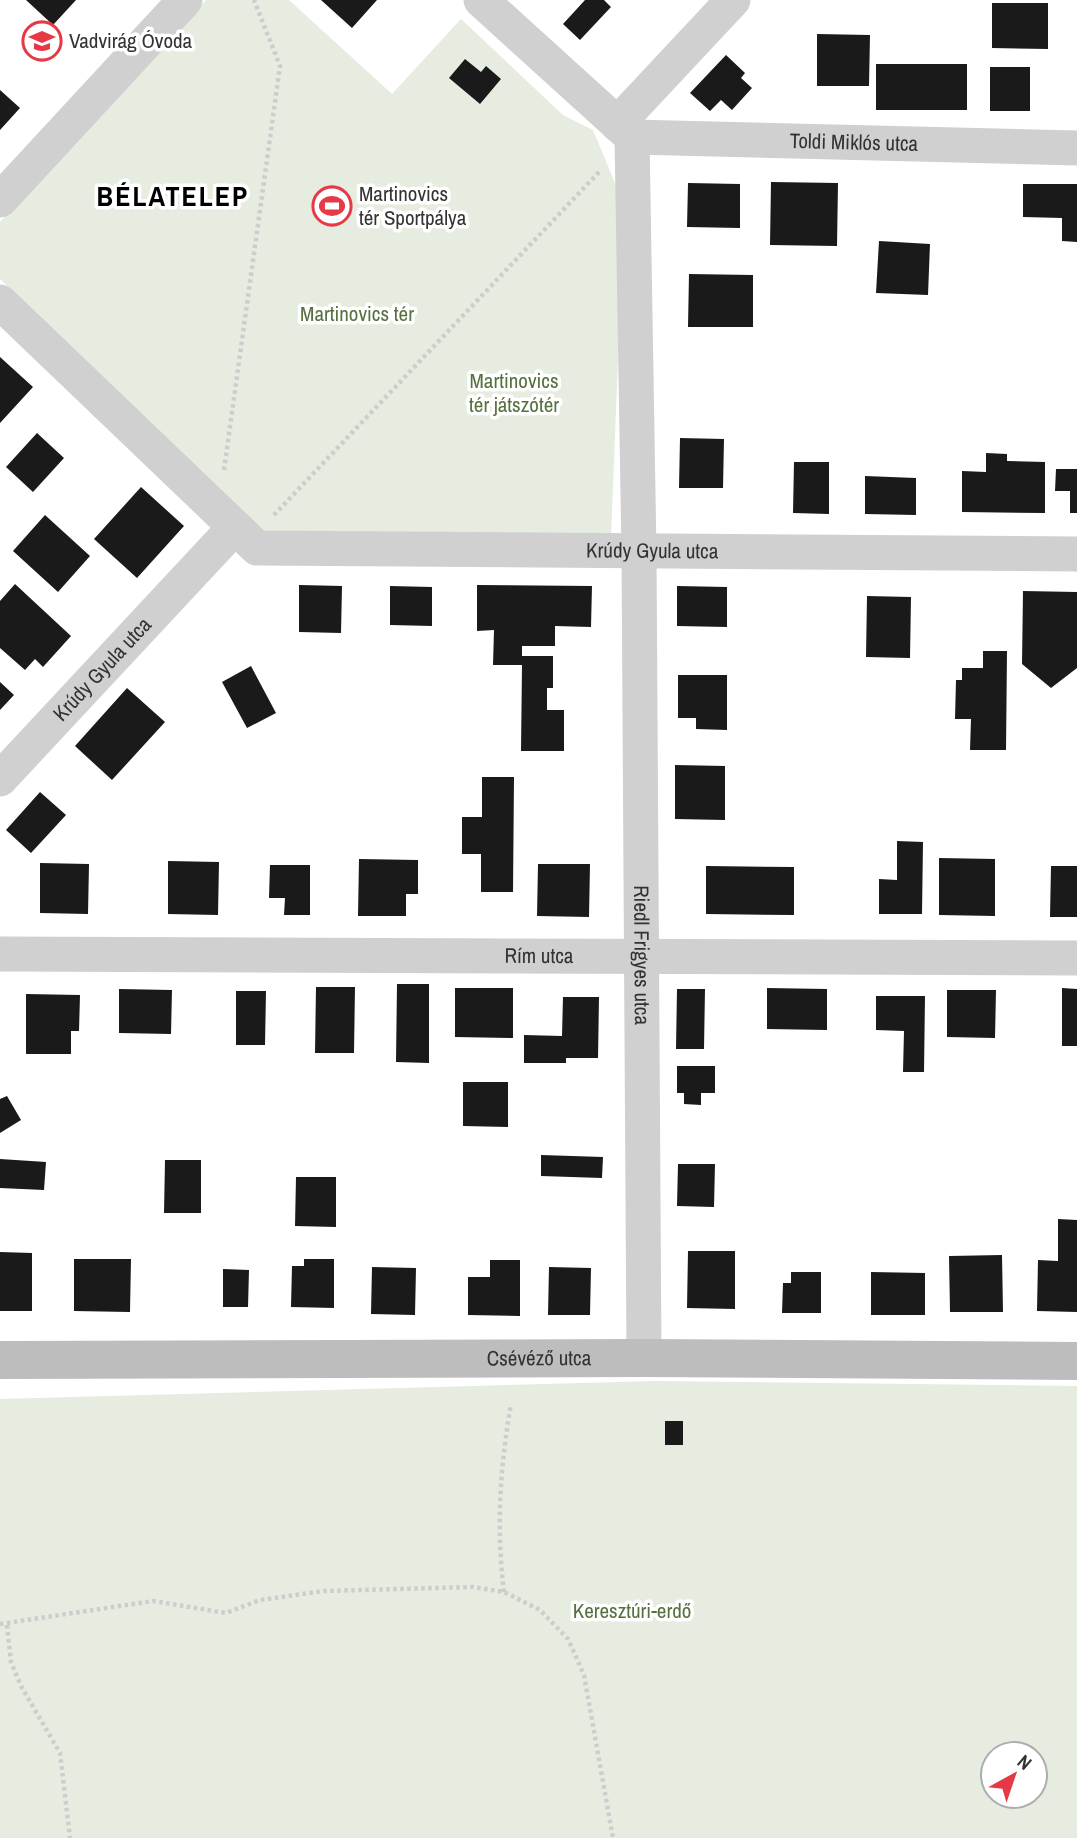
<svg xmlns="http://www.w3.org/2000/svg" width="1077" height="1838" font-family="'Archivo Narrow',sans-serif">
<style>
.green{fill:#e6ecdf;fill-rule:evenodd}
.building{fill:#1a1a1a}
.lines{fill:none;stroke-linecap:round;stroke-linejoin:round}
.path{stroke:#cdcdcd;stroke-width:4.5;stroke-dasharray:3.5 3.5;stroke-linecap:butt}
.street{stroke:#d0d0d0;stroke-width:35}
.secondary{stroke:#bdbdbd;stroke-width:38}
.labels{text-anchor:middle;stroke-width:7;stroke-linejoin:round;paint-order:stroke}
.poi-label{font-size:21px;fill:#333;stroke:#fff;text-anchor:start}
.street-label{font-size:21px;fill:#333;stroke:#fff}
.park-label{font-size:21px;fill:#56703f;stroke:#fff}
.district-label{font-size:28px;font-weight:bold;letter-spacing:2px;fill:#000;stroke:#fff}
</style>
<rect width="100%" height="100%" fill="#fff"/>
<path class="green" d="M206,0H289L392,94L461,19L563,115L593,130L624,205L611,538H266L0,279V222Z
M655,1381L1077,1386V1838H0V1399ZM993,1754H1035V1796H993Z"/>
<path class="building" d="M26,0H76L53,25Z
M321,0H377L352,28Z
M585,0H604L611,7L580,40L563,24Z
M992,3H1048V49L992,48Z
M817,34L870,35L869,86H817Z
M726,55L745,73L741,78L752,88L732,110L721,100L710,111L690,93Z
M465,59L481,72L486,66L501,79L480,104L449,78Z
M876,64H967V110H876Z
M990,67H1030V111H990Z
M0,90L20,108L0,130Z
M771,182L838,183L837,246L770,245Z
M688,183L740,184V228L687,227Z
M1023,184H1077V242L1062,241V218L1023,217Z
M879,241L930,244L928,295L876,293Z
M689,274L753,275V327H688Z
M0,357L33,387L0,423Z
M37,433L64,458L33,492L6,467Z
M680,438L724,439L723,488H679Z
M986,453L1007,454V461L1045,462V513L962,512V471L986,472Z
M794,462H829V514L793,513Z
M1056,469H1077V513H1070V491H1055Z
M865,476L916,478V515L865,514Z
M141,487L184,526L137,578L94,539Z
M45,515L90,556L58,592L13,551Z
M15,584L71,636L43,667L35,659L25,670L0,648V601Z
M299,585L342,586L341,633L299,632Z
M477,585L592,586L591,627L555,626V646H522V656H553V688H547V710H564V751H521L522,665H493L494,630L477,631Z
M390,586L432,587V626L390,625Z
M677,586L727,587V627L677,626Z
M1023,591L1077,592V668L1051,688L1022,664Z
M867,596L911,597L910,658L866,657Z
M983,651H1007L1006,750H970L971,719H955L956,680H962V668H983Z
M251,666L276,713L247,728L222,682Z
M678,675H727V730L696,729V718H678Z
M0,682L14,695L0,710Z
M127,688L165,722L112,780L75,746Z
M675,765L725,766V820L675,819Z
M482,777H514L513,892H481V854H462V817H482Z
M40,792L66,815L31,853L6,830Z
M897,841L923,842L922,914H879V879L897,880Z
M939,858L995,859V916L939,915Z
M359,859L418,860V894H406V916H358Z
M168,861L219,862L218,915L168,914Z
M40,863L89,864L88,914L40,913Z
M538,864H590L589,917L537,916Z
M270,865H310V915H284L285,898H269Z
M706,866L794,867V915L706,914Z
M1051,866H1077V917H1050Z
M397,984H429V1063L396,1062Z
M316,987H355L354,1053H315Z
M455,988H513V1038L455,1037Z
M767,988L827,989V1030L767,1029Z
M1062,988L1077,989V1046H1062Z
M119,989L172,990L171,1034L119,1033Z
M677,989H705L704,1049H676Z
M947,990H996L995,1038L947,1037Z
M236,991H266L265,1045H236Z
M26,994L80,995L79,1031H71V1054H26Z
M876,996H925L924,1072H903L904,1031L876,1030Z
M563,997H599L598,1058H566V1063H524V1035L562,1036Z
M677,1066H715V1093H701V1105L684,1104V1093H677Z
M463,1082H508V1127L463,1126Z
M7,1096L21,1120L0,1133V1099Z
M541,1155L603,1157L602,1178L541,1176Z
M0,1159L46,1162L44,1190L0,1188Z
M165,1160H201V1213H164Z
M678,1164H715L714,1207L677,1206Z
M296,1177H336V1227L295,1226Z
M1058,1219L1077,1220V1312L1037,1311L1038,1260L1058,1261Z
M688,1251H735V1309L687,1308Z
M0,1252L32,1253V1311H0Z
M1002,1255L1003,1312H950L949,1256Z
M74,1259H131L130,1312L74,1311Z
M304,1259H334V1308L291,1307L292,1266H304Z
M490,1260H520V1316L468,1315V1277H490Z
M372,1267L416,1268L415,1315L371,1314Z
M549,1267L591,1268L590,1315H548Z
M223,1269L249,1270L248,1307H223Z
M791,1272H821V1313H782L783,1283H791Z
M871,1272L925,1273V1315H871Z
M665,1421H683V1445H665Z"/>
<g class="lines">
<path class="path" d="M224,470L280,66L254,0
M274,515L600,171
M504,1592C496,1528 500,1467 511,1404
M0,1624L153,1601L226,1613L260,1600L324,1591L473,1587L504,1592L540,1610L568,1639L584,1675L613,1838
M7,1625L11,1662L21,1686L60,1753L70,1838"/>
<g class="street">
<path id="s1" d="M481,0L632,137L639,553L644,1358"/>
<path d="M617,124L733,0"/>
<path id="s2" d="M632,137L1077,148"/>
<path d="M0,200L185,0"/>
<path id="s3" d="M0,302L257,548L1077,554"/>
<path id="s4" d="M0,779L235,527"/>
<path id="s5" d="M0,954L1077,958"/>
</g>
<path class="secondary" id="s6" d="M0,1360L644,1358L1077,1361"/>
</g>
<defs>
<g id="school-ring" transform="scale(2.0125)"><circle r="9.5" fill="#fff" stroke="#e63946" stroke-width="1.5"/><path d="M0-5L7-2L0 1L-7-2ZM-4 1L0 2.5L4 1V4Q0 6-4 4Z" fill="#e63946"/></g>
<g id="stadium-ring" transform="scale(2.0125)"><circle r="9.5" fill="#fff" stroke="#e63946" stroke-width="1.5"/><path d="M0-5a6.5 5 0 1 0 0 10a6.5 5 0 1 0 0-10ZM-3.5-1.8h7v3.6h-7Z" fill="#e63946"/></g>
</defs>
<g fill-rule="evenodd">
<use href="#school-ring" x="42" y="41"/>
<use href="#stadium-ring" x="332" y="206"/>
</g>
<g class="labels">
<g class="poi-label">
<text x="69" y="48">Vadvirág Óvoda</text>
<text x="359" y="201">Martinovics<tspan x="359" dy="24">tér Sportpálya</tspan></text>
</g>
<g class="street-label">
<text dy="7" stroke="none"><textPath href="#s2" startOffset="222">Toldi Miklós utca</textPath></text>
<text dy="7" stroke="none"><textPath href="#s3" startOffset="751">Krúdy Gyula utca</textPath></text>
<text dy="7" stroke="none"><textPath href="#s4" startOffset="150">Krúdy Gyula utca</textPath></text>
<text dy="7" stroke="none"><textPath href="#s5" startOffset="539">Rím utca</textPath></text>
<text dy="7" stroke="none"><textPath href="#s1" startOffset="1022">Riedl Frigyes utca</textPath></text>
<text dy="7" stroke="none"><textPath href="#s6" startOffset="539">Csévéző utca</textPath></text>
</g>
<g class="park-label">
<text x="357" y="321">Martinovics tér</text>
<text x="514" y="388">Martinovics<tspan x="514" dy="24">tér játszótér</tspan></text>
<text x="632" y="1618">Keresztúri-erdő</text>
</g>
<g class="district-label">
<text x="173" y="206">BÉLATELEP</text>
</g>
</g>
<g transform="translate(1014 1775) rotate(40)"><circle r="33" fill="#ffffff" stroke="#adadad" stroke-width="2"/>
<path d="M0-5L12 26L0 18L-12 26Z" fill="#e63946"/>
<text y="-10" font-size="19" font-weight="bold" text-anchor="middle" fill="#333333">N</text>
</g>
</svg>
